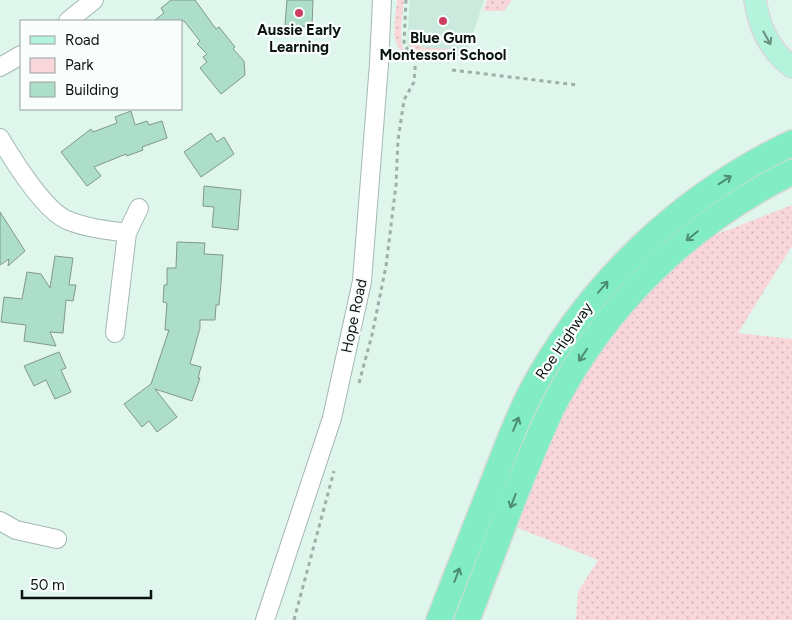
<svg xmlns="http://www.w3.org/2000/svg" width="792" height="620" font-family="Figtree,sans-serif">
<style>
.built{fill:#cbeadd}
.green{fill:url(#green-dots)}
.building{fill:#acdec9;stroke:#82978e}
.lines{fill:none;stroke-linecap:round;stroke-linejoin:round}
.minor-casing{stroke:#a4b9b0;stroke-width:20}
.major-casing{stroke:#d8d9d9;stroke-width:24}
.highway-casing{stroke:#d8d9d9;stroke-width:28}
.path{stroke:#9dafa7;stroke-width:3;stroke-dasharray:4 4;stroke-linecap:butt}
.minor{stroke:#fff;stroke-width:18}
.major{stroke:#b4f4dc;stroke-width:21}
.highway{stroke:#82edc5;stroke-width:25}
.oneway{stroke:#688f80}
.oneway2{stroke:#4c8b74}
.poi-dot{fill:#ce3e60;stroke:#f9fefc;stroke-width:2}
.labels{text-anchor:middle;stroke-width:4.5;stroke-linejoin:round;paint-order:stroke}
.poi-label{font-size:15px;font-weight:bold;fill:#0b1310;stroke:#f9fefc}
.street-label{font-size:15px;fill:#0b1310;stroke:#f9fefc}
</style>
<defs>
<pattern id="green-dots" width="8" height="8" patternUnits="userSpaceOnUse" patternTransform="scale(1.25)"><rect width="8" height="8" fill="#f8d6d9"/><path d="M2 2h.1M6 6h.1" fill="none" stroke="#d3b7b9" stroke-width="1.8" stroke-linecap="round"/></pattern>
</defs>
<rect width="100%" height="100%" fill="#dff6ec"/>
<path class="built" d="M410,0H484L464,61L416,53L409,49L407,41Z"/>
<path class="green" d="M397,0H404C403,12 398,39 404,50C406,55 413,57 417,59C386,53 395,24 397,0Z
M487,0H512L504,11H483Z
M409,30H421L420,47L449,49L445,56L414,51L409,45Z
M792,205V246L738,333L792,339V620H576L578,592L598,560L518,528L529,491L551,436L570,400L589,365L641,297L702,240Z"/>
<path class="building" d="M171,0H195L216,29L219,27L235,47L233,49L244,61L245,75L221,94L200,68L207,62L203,57L207,54L197,44L200,41L184,21H154L164,13L161,8Z
M287,0H313L312,27L285,25Z
M131,111L135,125L147,121L149,125L162,121L167,138L142,147L143,150L127,156L126,154L94,167L101,176L87,186L61,152L91,129L93,132L117,123L115,117Z
M211,133L217,142L224,137L234,154L201,177L184,152Z
M204,186L241,190L238,230L212,227L214,207L203,206Z
M0,212L25,251L8,266L9,259L0,265Z
M177,242L205,243L204,254L223,255L221,283L219,305H216L215,320H200V328L190,364L201,367L198,378H200L192,401L155,389L177,417L157,432L149,421L142,427L124,404L151,384L169,330H165L167,303L163,302L164,285H167V268H176Z
M55,256L73,258L69,285H76L73,301L66,300L63,333L50,332L56,346L24,341L26,325L1,322L4,297L22,299L27,272L41,274L50,288Z
M59,352L66,368L61,370L71,392L55,399L46,380L34,386L24,366Z"/>
<g class="lines">
<g class="minor-casing">
<path id="minor" d="M68,21L94,0
M0,67L21,55
M0,138C13,160 44,210 67,220C86,228 107,230 127,233
M115,333L127,233L139,208
M0,521L16,530L57,539
M265,620L332,418L362,281L379,64L382,0"/>
</g>
<g class="major-casing">
<path id="major" d="M755,0C759,27 770,51 792,67"/>
</g>
<g class="highway-casing">
<path id="highway" d="M439,620C456,577 473,533 490,490C503,457 515,423 531,392C589,283 681,196 792,143
M467,620C482,580 498,540 513,500C526,468 538,437 553,406C605,305 690,222 792,172"/>
</g>
<path class="path" d="M416,55L449,61
M452,70L577,85
M359,383L372,335L386,266L396,185L398,140L404,100L414,82L416,55L408,51L404,42L406,0
M294,620L334,471"/>
<use href="#minor" class="minor"/>
<use href="#major" class="major"/>
<use href="#highway" class="highway"/>
</g>
<defs><path id="oneway-shaft" d="M-6 0H5M1.5-3L5.5 0L1.5 3" fill="none" stroke-width="1.6" stroke-linecap="round" stroke-linejoin="round" transform="scale(1.25)"/></defs>
<use class="oneway" href="#oneway-shaft" transform="translate(767 38) rotate(61)"/>
<g class="oneway2">
<use href="#oneway-shaft" transform="translate(725 180) rotate(-33)"/>
<use href="#oneway-shaft" transform="translate(692 236) rotate(141)"/>
<use href="#oneway-shaft" transform="translate(603 287) rotate(-49)"/>
<use href="#oneway-shaft" transform="translate(583 355) rotate(124)"/>
<use href="#oneway-shaft" transform="translate(516 424) rotate(-67)"/>
<use href="#oneway-shaft" transform="translate(513 501) rotate(111)"/>
<use href="#oneway-shaft" transform="translate(457 575) rotate(-69)"/>
</g>
<g class="poi-dot">
<circle cx="299" cy="13" r="5"/>
<circle cx="443" cy="21" r="5"/>
</g>
<g class="labels">
<g class="poi-label">
<text x="299" y="35">Aussie Early<tspan x="299" dy="17">Learning</tspan></text>
<text x="443" y="43">Blue Gum<tspan x="443" dy="17">Montessori School</tspan></text>
</g>
<g class="street-label">
<text transform="translate(354 316) rotate(-78)" y="5">Hope Road</text>
<text transform="translate(564 341) rotate(-56)" y="5">Roe Highway</text>
</g>
</g>
<rect x="20" y="20" width="162" height="90" fill="#f9fefc" stroke="#9aa09e"/>
<rect x="30" y="36" width="25" height="8" fill="#b4f4dc" stroke="#9aa09e"/>
<text x="65" y="45" font-size="15" fill="#0b1310">Road</text>
<rect x="30" y="58" width="25" height="15" fill="#f8d6d9" stroke="#9aa09e"/>
<text x="65" y="70" font-size="15" fill="#0b1310">Park</text>
<rect x="30" y="82" width="25" height="15" fill="#acdec9" stroke="#9aa09e"/>
<text x="65" y="95" font-size="15" fill="#0b1310">Building</text>
<path d="M22 590v8h129v-8" fill="none" stroke="#0b1310" stroke-width="2.5"/>
<text x="30" y="590" font-size="15" fill="#0b1310" stroke="#f9fefc" stroke-width="4" paint-order="stroke">50 m</text>
</svg>
